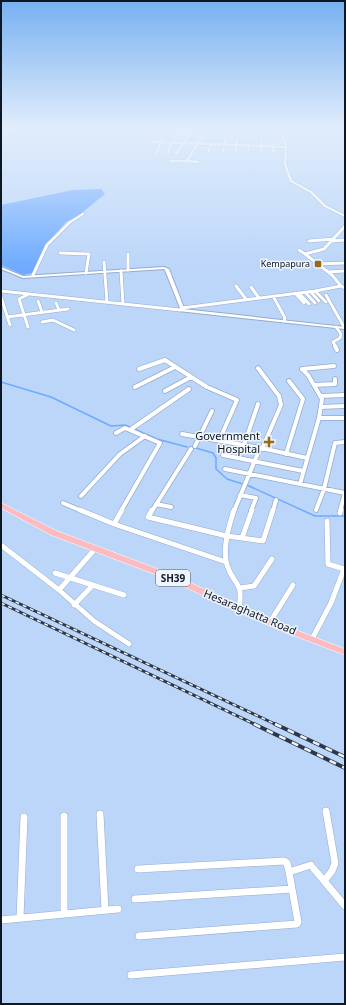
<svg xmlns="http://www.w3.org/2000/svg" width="346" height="1005" font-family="'Noto Sans',sans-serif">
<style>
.water{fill:#6eabff}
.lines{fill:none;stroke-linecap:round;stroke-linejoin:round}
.stream{stroke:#6eabff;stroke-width:1.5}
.minor-far4-casing{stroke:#93accd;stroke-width:3.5}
.minor-far3-casing{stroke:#93accd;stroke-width:4}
.minor-far2-casing{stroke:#93accd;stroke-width:5.5}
.minor-far1-casing{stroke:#93accd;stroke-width:6}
.minor-casing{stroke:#93accd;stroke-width:8}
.tertiary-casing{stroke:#93accd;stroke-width:2}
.primary-casing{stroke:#fff;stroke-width:1}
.minor-far4{stroke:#fff;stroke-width:2.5}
.minor-far3{stroke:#fff;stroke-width:3}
.minor-far2{stroke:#fff;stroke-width:4}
.minor-far1{stroke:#fff;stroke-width:5}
.minor{stroke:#fff;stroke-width:7}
.tertiary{fill:#fff;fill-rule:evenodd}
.primary{fill:#fdbabf;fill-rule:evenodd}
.rail-far1-casing{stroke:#2c3849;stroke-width:3}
.rail-casing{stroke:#2c3849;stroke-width:4}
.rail-far1{stroke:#f0f5fc;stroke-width:1.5;stroke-dasharray:4;stroke-linecap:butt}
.rail{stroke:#f0f5fc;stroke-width:2.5;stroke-dasharray:7;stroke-linecap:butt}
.poi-dot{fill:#976a19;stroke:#f0f5fc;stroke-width:1.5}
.labels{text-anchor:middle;stroke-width:3;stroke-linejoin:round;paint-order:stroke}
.far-poi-label{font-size:9px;fill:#0e1724;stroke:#f0f5fc;text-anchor:end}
.shield{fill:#f0f5fc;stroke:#525a65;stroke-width:1}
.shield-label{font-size:10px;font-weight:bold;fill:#0e1724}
.poi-label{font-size:11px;fill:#0e1724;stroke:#f0f5fc;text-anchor:end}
.street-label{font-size:11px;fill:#0e1724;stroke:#f0f5fc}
</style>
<rect width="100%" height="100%" fill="#bcd6f9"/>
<path class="water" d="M101,189L105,194L79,215L66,222L51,239L42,251L33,273L23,275L1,265V205L73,190Z"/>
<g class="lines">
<path class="stream" d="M1,382L51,397L111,426L125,425L157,439L187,447
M196,448L213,453L216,458V469L227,479L249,486L315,516H345"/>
<g class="minor-far4-casing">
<path id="minor-far4" d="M194,127L184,143L286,147
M280,127L286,145L285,164L291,181L311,192L325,206L345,216
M1,129H32
M164,131L191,133
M17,135L21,129
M153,142L184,143
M173,143L179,127
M209,151L211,144
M223,151L226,138
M236,151L237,139
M261,151L262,139
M248,152L249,146
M273,152L274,142
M168,154L171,143
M176,154L184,143
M156,155L166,127
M170,161H187L208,127
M187,161L198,162
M69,223L83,214"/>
</g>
<g class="minor-far3-casing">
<path id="minor-far3" d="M345,226L324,249L305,254L332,275L341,286L345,288
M309,241L334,239
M333,241L345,240
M299,250L305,254
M60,253L89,254L86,273
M128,254V270
M104,262L107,302
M318,264L345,263
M121,271L123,304
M328,272L345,271
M33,275L47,245L70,222
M236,286L246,299
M251,287L259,298
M1,291L180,310
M310,291L319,301
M315,291L326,302
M305,292L315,303
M295,293L304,303
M299,293L309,304
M27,295L19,299L28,327
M326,295L344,327
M273,296L285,318L284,321
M1,297L10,325
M38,301L42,312
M56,303L59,310
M182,308L315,291L341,286
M7,317L68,309
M42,322L53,320L74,330
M336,347L333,342L340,338L341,334L336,327"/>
</g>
<g class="minor-far2-casing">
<path id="minor-far2" d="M335,346L337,350
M258,368L279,396L281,405L262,449
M139,369L165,360L207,387L237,400L219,441
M302,369L308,375L322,399L319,418H345
M302,369L334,366
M314,385L335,384V379
M135,387L175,367
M165,391L191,377
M320,396L345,395
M321,407L345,406
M130,430L189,389
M116,433L125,428L160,443L121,511
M182,434L260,448L234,511
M244,445L258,404
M195,446L212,411
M261,448L307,458
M286,454L303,399L289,381
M223,455L303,471
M225,469L345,493
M300,484L319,418
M240,495L256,498L251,511
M81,496L120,454L145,436
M63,503L82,511
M156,504L171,507
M316,510L324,489L335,443L345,442
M152,511L191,449
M273,511L276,500
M340,511L345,493"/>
</g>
<g class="minor-far1-casing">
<path id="minor-far1" d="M80,510L114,524L226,562
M152,510L148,517L227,536L263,541L273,510
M234,510C229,526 222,548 227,565C233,585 244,581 239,608
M340,513L341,510
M114,524L122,510
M242,538L252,510
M1,545L59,590L94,621L129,644
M55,573L124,595
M240,588L254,586L272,559
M59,590L95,549
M74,605L93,585
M270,622L293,585
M312,639L331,603L344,569L328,564L327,521"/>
</g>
<g class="minor-casing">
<path id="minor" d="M100,814L105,910
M64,816V914
M138,869L284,861L287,863L289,872L311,865
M314,869L345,906
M324,881L332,871L335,863L326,811
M135,899L292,889
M20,918L24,817
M1,920L118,909
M139,936L297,924L298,922L289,872
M131,975L345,957"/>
</g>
<g class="tertiary-casing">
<path id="tertiary" d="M1,267L23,276L164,267L169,269L184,308L183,309L345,327V329L178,311V310L180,308L165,270L164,269L23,278L1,269Z"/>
</g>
<g class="primary-casing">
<path id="primary" d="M1,503L57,531L171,574L283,625L345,649V655L277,629L165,578L51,535L1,508Z"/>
</g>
<use href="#minor-far4" class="minor-far4"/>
<use href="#minor-far3" class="minor-far3"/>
<use href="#minor-far2" class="minor-far2"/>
<use href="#minor-far1" class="minor-far1"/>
<use href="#minor" class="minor"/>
<use href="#tertiary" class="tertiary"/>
<use href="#primary" class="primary"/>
<g class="rail-far1-casing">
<path id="rail-far1" d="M1,595L277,725
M1,603L256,725"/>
</g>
<g class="rail-casing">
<path id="rail" d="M254,724L345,768
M275,724L345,757"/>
</g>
<use href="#rail-far1" class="rail-far1"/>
<use href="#rail" class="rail"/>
</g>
<linearGradient id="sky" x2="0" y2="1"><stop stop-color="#77b0f1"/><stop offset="0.48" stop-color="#e1edfc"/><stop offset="1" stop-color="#e1edfc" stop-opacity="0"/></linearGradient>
<rect width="346" height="267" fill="url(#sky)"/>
<g class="poi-dot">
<rect x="314" y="260" width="8" height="8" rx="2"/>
<path d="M267 436h4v4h4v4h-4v4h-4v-4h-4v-4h4z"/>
</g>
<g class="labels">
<g class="far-poi-label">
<text x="310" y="267">Kempapura</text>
</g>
<rect class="shield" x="156" y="570" width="34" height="16" rx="3"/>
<g class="shield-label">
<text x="173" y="582">SH39</text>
</g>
<g class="poi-label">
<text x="260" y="440">Government<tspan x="260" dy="13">Hospital</tspan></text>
</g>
<g class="street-label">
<text transform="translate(250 612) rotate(23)" y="4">Hesaraghatta Road</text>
</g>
</g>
<rect width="346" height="1005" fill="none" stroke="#0e1724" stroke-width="4"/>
</svg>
